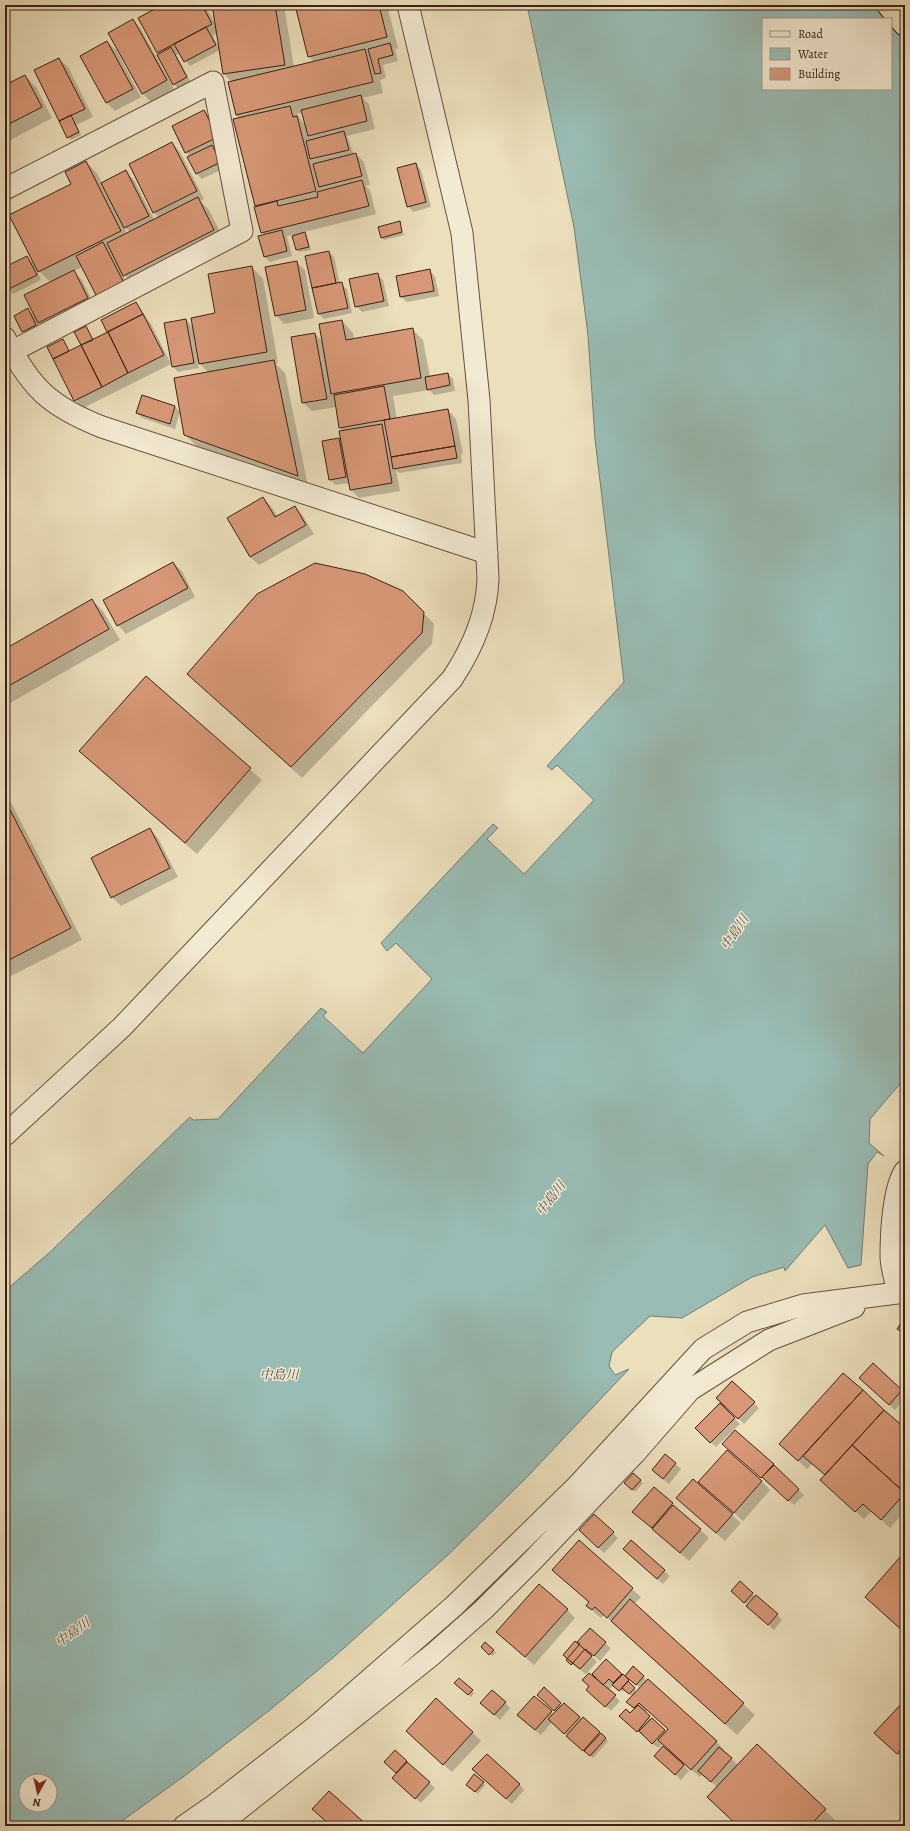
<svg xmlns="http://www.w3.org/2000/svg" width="910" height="1831" font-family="Alegreya,'Noto Serif JP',serif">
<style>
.water{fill:#99bcb4;stroke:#737e74;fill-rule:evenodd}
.shadow{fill:#0003;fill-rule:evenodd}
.building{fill:#d89877;stroke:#3b2014}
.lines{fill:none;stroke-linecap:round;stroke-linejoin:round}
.minor-casing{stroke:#67503e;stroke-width:23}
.highway-casing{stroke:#3b2014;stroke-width:24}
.minor{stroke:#f3ead3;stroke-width:21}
.highway{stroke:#ecdfbc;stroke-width:22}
.labels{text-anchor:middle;stroke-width:3;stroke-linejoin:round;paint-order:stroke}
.water-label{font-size:13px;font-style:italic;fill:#574f44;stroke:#f3ead3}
</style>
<rect width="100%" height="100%" fill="#ecdfbc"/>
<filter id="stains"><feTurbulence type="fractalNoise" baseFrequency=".005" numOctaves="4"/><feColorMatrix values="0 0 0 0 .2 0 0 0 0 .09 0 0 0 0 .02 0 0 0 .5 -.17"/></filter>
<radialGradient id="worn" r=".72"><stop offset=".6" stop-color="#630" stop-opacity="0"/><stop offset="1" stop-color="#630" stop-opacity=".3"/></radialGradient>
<path class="water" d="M527,5H905V1078L870,1119L869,1143L884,1156L877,1152L868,1164L861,1265L848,1268L825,1225L785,1271L784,1267L752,1277L682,1318L650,1316L612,1352L609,1366L615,1375L629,1369L528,1476L449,1554L335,1656L271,1709L187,1774L115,1826H5V1291L50,1252L190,1117L193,1120L218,1119L321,1008L327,1012L323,1016L363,1053L432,979L396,943L387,951L381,943L493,824L498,828L487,839L524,874L594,800L557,765L552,770L547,766L624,682L595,439L588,335L574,227ZM763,19H891V89H763ZM26,1781H50V1805H26Z"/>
<path class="shadow" d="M164,5H205L216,25L213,5H284L294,67L314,62L309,56L296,5H387L398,48L395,49L398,61L383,65L386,78L380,80L383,93L363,98L369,104L375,129L347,136L354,155L356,154L364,162L370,185L366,186L370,190L376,214L304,232L307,236L311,250L299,252L297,250L293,235L287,236L292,256L270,262L264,256V235L262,232L241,119L236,115L232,82L224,74L220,50L190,66L180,53L176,55L191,83L179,89L174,84L157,52ZM217,33L219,49L213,36ZM303,112L306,127L297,114Z
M133,20L141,29L174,89L151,102L142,93Z
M107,42L116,50L141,97L115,111L107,103L81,56Z
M59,59L68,67L93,117L76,125L81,135L71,140L68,137Z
M25,76L36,87L52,118L5,143V86Z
M204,111L209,117L222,142L213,147L217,151L225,168L202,179L197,174L190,157L186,152Z
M172,143L180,152L204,199L200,201L209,210L225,241L135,286L122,273L131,292L82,267L73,271L82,280L95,307L47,331L37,321L41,330L28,337L23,331L28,309L35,317L51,283L36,268L41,280L13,294L5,284V268L27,257L36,266L72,185L86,162L97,173L102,183L125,172L134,180L154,220L160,218L154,212ZM124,227L130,232L127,234Z
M415,164L421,170L431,207L413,212L408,206Z
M399,222L404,235L384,240L382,237Z
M329,252L334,257L340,284L347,289L352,313L324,319L319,314L307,257Z
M296,262L305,270L314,318L284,324L276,315Z
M252,267L263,279L278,363L276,364L285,373L308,486L196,446L185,434L209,373L197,361L199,368L178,372L173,367L186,320L194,328L216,314Z
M429,270L435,276L439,296L407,302L401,297Z
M377,274L383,280L389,306L362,312L356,306Z
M136,303L151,324L171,364L83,408L75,400L63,341L70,352L83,346L86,327L93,340L108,333L102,320Z
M342,321L353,333L354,339L412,329L423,340L430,377L448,374L453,379L455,391L434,395L429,390L393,396L397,419L448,410L456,419L463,454H461L462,463L399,473L396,470L400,491L359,498L351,490L350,483L336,485L330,480L323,442L338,439L343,443L344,432L340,428L337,407L312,411L303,403L315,334L323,342Z
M142,396L175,407L180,412L175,429L142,418L137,413Z
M263,498L271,506L278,517L295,507L303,516L314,534L259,565L250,557Z
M173,563L182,571L195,597L126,634L118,625Z
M92,600L103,611L120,640L5,706V650Z
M414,603L434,624L432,644L302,778L200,685Z
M146,677L262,780L197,854L92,762Z
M5,791L82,940L5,979Z
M150,830L158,838L178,877L121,906L112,897Z
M873,1365L905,1394V1398L895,1410L866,1384Z
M843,1374L905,1430V1511L890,1528L872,1511L864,1519L830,1488L826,1476L812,1464L807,1469L789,1452Z
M732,1382L759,1408L744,1424L717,1398Z
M720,1404L740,1424L716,1447L696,1428Z
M735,1431L804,1495L794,1505L729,1449Z
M666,1456L681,1469L669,1484L659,1476Z
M640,1480L643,1483L635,1492L628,1486Z
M761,1481L770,1490L743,1521L699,1482Z
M654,1488L709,1538L689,1561L639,1517Z
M686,1507L732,1515L741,1523L725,1541Z
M580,1530L613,1533L618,1538L604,1553Z
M579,1542L641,1597L634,1604L755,1715L737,1735L604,1615L601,1618L596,1614L588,1605L590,1603L562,1579Z
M631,1542L670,1576L663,1584L630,1555Z
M740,1582L755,1596L746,1604L732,1591Z
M567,1610L575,1618L534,1665L506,1640Z
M753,1611L777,1615L782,1620L774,1630Z
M578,1642L605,1643L611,1648L600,1661L588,1651L587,1652L597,1662L586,1674L572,1664L582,1649Z
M486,1643L496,1653L492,1656L483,1647Z
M606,1660L637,1692L640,1688L627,1675L633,1668L716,1741L724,1750L723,1751L738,1765L825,1810L836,1821L831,1826H739L717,1787L702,1774L700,1777L681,1761L680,1762L689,1771L681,1780L661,1761L670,1751L663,1744L658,1748L626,1722L635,1710L628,1702L633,1697L624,1690L622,1692L614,1685L608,1690L620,1701L611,1711L593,1695L607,1687L593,1674ZM648,1710L669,1729L666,1732L645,1713Z
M459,1679L474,1693L471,1697L456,1683Z
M544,1688L562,1706L564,1704L582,1720L583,1718L608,1741L593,1758L552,1722L541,1735L524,1721L551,1711L554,1715L556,1712L538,1695Z
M905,1702V1761L884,1742Z
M505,1703L510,1708L500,1720L487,1709Z
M472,1732L481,1741L452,1772L415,1740Z
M395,1751L435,1788L421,1803L399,1784L398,1774L390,1768Z
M479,1775L519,1784L524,1790L512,1804Z
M483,1782L485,1785L478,1794L470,1787Z"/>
<path class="building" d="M162,5H202L212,24L157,53L138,18Z
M212,5H275L285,65L223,74Z
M295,5H379L387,37L308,57Z
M133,19L167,80L142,94L108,33Z
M206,27L216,45L184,62L174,44Z
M107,41L133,89L106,103L80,56Z
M390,43L393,55L378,59L381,73L375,74L368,49Z
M171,47L187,77L173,85L157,55Z
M365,49L373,82L236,115L228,82Z
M59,58L85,109L59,121L34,70Z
M25,75L42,107L5,126V85Z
M361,95L367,121L308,136L301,110Z
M290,106L293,117L297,116L316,191L255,206L233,119Z
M204,110L218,137L185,153L172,126Z
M71,115L79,132L67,138L59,121Z
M344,131L349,150L310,159L306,141Z
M172,142L197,191L153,213L129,164Z
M212,145L221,162L196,174L187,157Z
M356,153L362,176L319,187L313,164Z
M86,161L121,231L38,272L9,215L71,184L65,172Z
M416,163L426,202L407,207L397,168Z
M126,170L149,216L124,228L101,183Z
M362,180L369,206L261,233L254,207L277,201L278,206L318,197L317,192Z
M198,197L214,230L123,276L107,243Z
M400,221L402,232L381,238L378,227Z
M282,230L287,251L264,257L258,236Z
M305,232L309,247L296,250L292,236Z
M103,242L124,283L97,297L76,256Z
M329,251L336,283L312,288L305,256Z
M27,256L37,275L7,290L5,286V267Z
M297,261L306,310L275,316L265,267Z
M252,266L267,352L199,364L191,318L215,313L208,274Z
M430,269L434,291L400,297L396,276Z
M74,270L88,298L38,323L24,295Z
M378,273L384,301L355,307L349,279Z
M342,282L348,308L318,314L312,288Z
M136,302L143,314L107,332L101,320Z
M28,308L36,325L22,332L14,316Z
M143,314L164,355L128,373L108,332Z
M186,319L194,363L172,367L164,323Z
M342,320L346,340L413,328L421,378L331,394L319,324Z
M86,326L93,340L81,345L74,332Z
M108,332L128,373L102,387L81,345Z
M315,333L327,399L302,403L291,337Z
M63,339L69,351L53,359L47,347Z
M81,345L102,387L74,401L53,359Z
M274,360L298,476L184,435L174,378Z
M448,373L450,385L427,390L425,377Z
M384,386L390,419L339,428L334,395Z
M142,395L175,406L170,424L136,413Z
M448,409L455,446L391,457L384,420Z
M382,424L392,483L350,490L339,431Z
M339,438L346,477L329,480L322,441Z
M455,446L457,458L393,469L391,457Z
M263,497L275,517L295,506L306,525L250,557L227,518Z
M173,562L188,588L117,626L103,600Z
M315,563L365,574L403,591L424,612L422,633L291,767L187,674L257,594Z
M92,599L109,629L5,688V649Z
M146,676L251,768L185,843L79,751Z
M5,800L71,928L5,962Z
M150,828L170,868L111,898L91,858Z
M905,1317V1334L897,1329Z
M873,1363L902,1390L889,1405L859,1378Z
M843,1373L863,1390L798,1461L779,1444Z
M732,1381L755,1402L738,1419L716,1398Z
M863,1390L884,1410L825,1475L803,1456Z
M720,1403L735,1418L710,1443L695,1428Z
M884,1410L905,1428V1493L852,1445Z
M735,1430L774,1464L761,1478L722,1444Z
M852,1445L905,1493L881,1520L863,1504L855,1512L820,1480Z
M727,1450L762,1481L734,1513L698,1482Z
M665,1454L676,1463L663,1479L652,1470Z
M774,1465L799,1489L788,1501L762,1477Z
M633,1473L641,1480L632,1490L624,1483Z
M693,1479L733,1514L716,1533L676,1498Z
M654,1487L673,1503L652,1528L632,1512Z
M673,1505L701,1529L680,1553L652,1529Z
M594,1514L614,1532L598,1548L579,1530Z
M579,1540L633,1588L607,1618L595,1607L592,1610L586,1606L589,1602L552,1570Z
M631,1540L665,1570L657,1579L623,1549Z
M901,1556L905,1559V1633L865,1597Z
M740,1581L753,1593L744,1603L731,1591Z
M539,1584L568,1609L525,1657L496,1632Z
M756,1595L778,1614L768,1625L746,1606Z
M630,1599L744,1703L725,1724L611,1621Z
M590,1628L606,1642L594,1656L585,1649L571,1665L566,1660L580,1644L577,1642Z
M575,1641L592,1656L580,1669L563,1655Z
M485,1642L494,1650L489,1655L481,1647Z
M606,1659L622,1674L613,1683L609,1679L603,1685L592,1674Z
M633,1666L644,1676L636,1685L625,1676Z
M589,1673L616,1695L605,1707L586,1690L589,1686L582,1680Z
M623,1674L629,1680L619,1691L612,1685Z
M459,1678L473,1690L468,1695L454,1683Z
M648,1679L717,1741L691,1770L658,1740L668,1729L639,1703L634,1708L626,1702Z
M628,1681L635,1688L629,1694L622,1688Z
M544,1687L561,1703L554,1711L537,1695Z
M492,1690L506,1702L494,1715L480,1703Z
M534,1696L552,1711L535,1730L517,1715Z
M436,1698L473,1732L443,1765L406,1731Z
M905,1700V1745L897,1754L874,1733Z
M564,1703L580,1717L564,1734L548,1719Z
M638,1705L650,1716L637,1732L619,1716L626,1709L630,1713Z
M583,1717L600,1732L583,1751L566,1736Z
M652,1718L665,1730L652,1744L639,1731Z
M601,1733L606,1738L590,1756L584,1751Z
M757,1744L826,1809L809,1826H738L707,1797Z
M663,1746L684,1765L675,1775L654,1756Z
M719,1747L732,1758L711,1782L698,1771Z
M395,1750L407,1761L396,1773L384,1762Z
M487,1754L520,1784L506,1799L472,1769Z
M407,1762L430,1782L415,1799L392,1778Z
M474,1774L484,1782L475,1792L466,1785Z
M329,1791L368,1826H331L312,1809Z"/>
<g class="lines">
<g class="minor-casing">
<path id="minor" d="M5,189L213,82L242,231L5,355
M5,338C31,388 49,406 102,427L487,553
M5,1135L122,1027L452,679C472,649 487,615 488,578L479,400L462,233L408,5
M898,1293C896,1281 891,1268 891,1256C891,1234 893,1189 905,1171
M184,1826L213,1806L315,1727L454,1606L576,1487L703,1349L747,1322L803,1305L905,1292
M218,1826L432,1655L483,1610L534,1559L636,1452L690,1390L769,1340L854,1307"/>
</g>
<g class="highway-casing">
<path id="highway" d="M888,5L905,25"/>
</g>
<use href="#minor" class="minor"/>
<use href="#highway" class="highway"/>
</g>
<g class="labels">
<g class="water-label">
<text transform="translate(734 932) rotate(-56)" y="5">中島川</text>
<text transform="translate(550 1198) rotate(-52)" y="5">中島川</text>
<text x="279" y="1379">中島川</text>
<text transform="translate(72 1632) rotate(-35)" y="5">中島川</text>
</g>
</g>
<rect width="910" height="1831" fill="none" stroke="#ecdfbc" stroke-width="20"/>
<rect x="6" y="6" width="898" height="1819" fill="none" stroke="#3b2014" stroke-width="2"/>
<rect x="10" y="10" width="890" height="1811" fill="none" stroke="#3b2014"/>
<rect x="762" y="18" width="130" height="72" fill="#f3ead3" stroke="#a99987"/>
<rect x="770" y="31" width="20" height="6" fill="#f3ead3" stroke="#a99987"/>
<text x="798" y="38" font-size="12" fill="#3b2014">Road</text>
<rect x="770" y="48" width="20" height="12" fill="#99bcb4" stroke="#a99987"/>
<text x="798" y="58" font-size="12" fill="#3b2014">Water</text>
<rect x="770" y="68" width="20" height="12" fill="#d89877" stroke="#a99987"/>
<text x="798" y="78" font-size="12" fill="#3b2014">Building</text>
<g transform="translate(38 1793) rotate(188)"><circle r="19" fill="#f3ead3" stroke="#a99987"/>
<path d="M0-3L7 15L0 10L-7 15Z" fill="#8f2418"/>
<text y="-6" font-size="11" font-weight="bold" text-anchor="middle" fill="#3b2014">N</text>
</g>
<rect width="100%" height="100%" filter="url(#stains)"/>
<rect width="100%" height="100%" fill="url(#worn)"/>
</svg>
